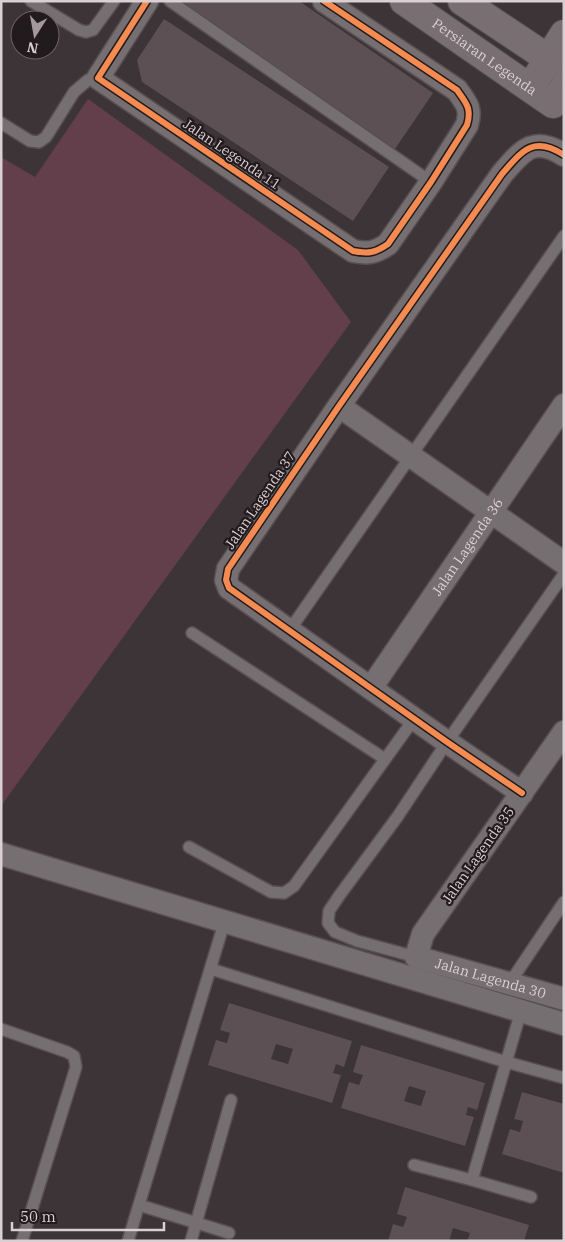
<svg xmlns="http://www.w3.org/2000/svg" width="565" height="1242" font-family="'IBM Plex Serif',serif">
<style>
.green{fill:#623f4b}
.building{fill:#5c5054;fill-rule:evenodd}
.lines{fill:none;stroke-linecap:round;stroke-linejoin:round}
.lane-casing{stroke:#575052;stroke-width:14}
.street-casing{stroke:#575052;stroke-width:25}
.secondary-casing{stroke:#575052;stroke-width:30}
.lane{stroke:#756f71;stroke-width:11}
.street{stroke:#756f71;stroke-width:22}
.secondary{stroke:#796f72;stroke-width:28}
.cycleway-casing{stroke:#221b1d;stroke-width:9}
.cycleway{stroke:#f68b52;stroke-width:6}
.labels{text-anchor:middle;stroke-width:4.5;stroke-linejoin:round;paint-order:stroke}
.street-label{font-size:14px;fill:#dacfd2;stroke:#221b1d}
</style>
<rect width="100%" height="100%" fill="#3c3437"/>
<path class="green" d="M88,99L298,250L351,322L1,806V157L35,177Z"/>
<path class="building" d="M178,1H299L433,93L395,149Z
M164,19L389,167L353,221L142,82L137,60Z
M229,1003L352,1041L344,1067L336,1064L333,1073L341,1075L332,1103L208,1065L216,1040L227,1043L230,1033L220,1030ZM276,1044L293,1049L288,1064L271,1059Z
M361,1045L485,1083L477,1110L468,1107L466,1115L474,1117L465,1146L341,1108L349,1082L359,1085L363,1075L353,1072ZM409,1086L426,1091L421,1106L404,1101Z
M522,1092L564,1104V1173L502,1154L510,1129L520,1132L523,1121L514,1119Z
M405,1187L529,1225L524,1241H467L470,1233L453,1228L449,1241H388L393,1224L403,1227L407,1217L397,1214Z"/>
<g class="lines">
<g class="lane-casing">
<path id="lane" d="M31,1L79,30L86,32L93,30L114,1
M170,1L431,182
M1,123L30,141L39,142L46,137L74,92L88,80L98,78
M289,631L564,236
M192,633L385,759
M189,847L271,892L284,893L294,886L414,719
M416,957L357,941L335,932L328,923L329,911L339,896L398,816L447,742L564,574
M211,969L506,1062L564,1078
M509,984L564,902
M1,1029L67,1052L74,1056L76,1067L22,1241
M414,1165L472,1180L521,1011
M472,1180L531,1197
M139,1205L229,1233
M128,1241L225,920
M191,1241L231,1100"/>
</g>
<g class="street-casing">
<g id="street">
<path d="M147,1L98,78L353,251C368,254 375,253 388,244L431,182L467,125C472,108 466,103 457,90L324,1"/>
<path d="M339,406L564,563"/>
<path id="s1" d="M371,688L564,405"/>
<path id="s2" d="M564,732L423,934L416,957L564,999"/>
<path d="M522,793L447,742L229,588L226,580L228,569L339,406L502,174C522,151 533,135 564,155"/>
<path d="M1,854L564,1024"/>
</g>
</g>
<g class="secondary-casing">
<g id="secondary">
<path id="s3" d="M404,1L553,104L564,87"/>
<path d="M462,1L564,69"/>
<path d="M539,74L564,34"/>
</g>
</g>
<use href="#lane" class="lane"/>
<use href="#street" class="street"/>
<use href="#secondary" class="secondary"/>
<g class="cycleway-casing">
<path id="cycleway" d="M147,1L98,78L353,251C368,254 375,253 388,244L431,182L467,125C472,108 466,103 457,90L324,1
M522,793L447,742L229,588L226,580L228,569L339,406L502,174C522,151 533,135 564,155"/>
</g>
<use href="#cycleway" class="cycleway"/>
</g>
<g class="labels">
<g class="street-label">
<text dy="5" stroke="none"><textPath href="#s3" startOffset="98">Persiaran Legenda</textPath></text>
<text transform="translate(232 154) rotate(34)" y="5">Jalan Legenda 11</text>
<text transform="translate(260 500) rotate(-56)" y="5">Jalan Lagenda 37</text>
<text dy="5" stroke="none"><textPath href="#s1" startOffset="171">Jalan Lagenda 36</textPath></text>
<text transform="translate(478 855) rotate(-55)" y="5">Jalan Lagenda 35</text>
<text dy="5" stroke="none"><textPath href="#s2" startOffset="348">Jalan Lagenda 30</textPath></text>
</g>
</g>
<rect width="565" height="1242" fill="none" stroke="#dacfd2" stroke-width="5"/>
<g transform="translate(35 35) rotate(191)"><circle r="24" fill="#221b1d" stroke="#6c6365"/>
<path d="M0-4L9 19L0 12L-9 19Z" fill="#a3999c"/>
<text y="-8" font-size="14" font-weight="bold" text-anchor="middle" fill="#dacfd2">N</text>
</g>
<path d="M12 1222v8h152v-8" fill="none" stroke="#dacfd2" stroke-width="2.5"/>
<text x="20" y="1222" font-size="15" fill="#dacfd2" stroke="#221b1d" stroke-width="4" paint-order="stroke">50 m</text>
</svg>
